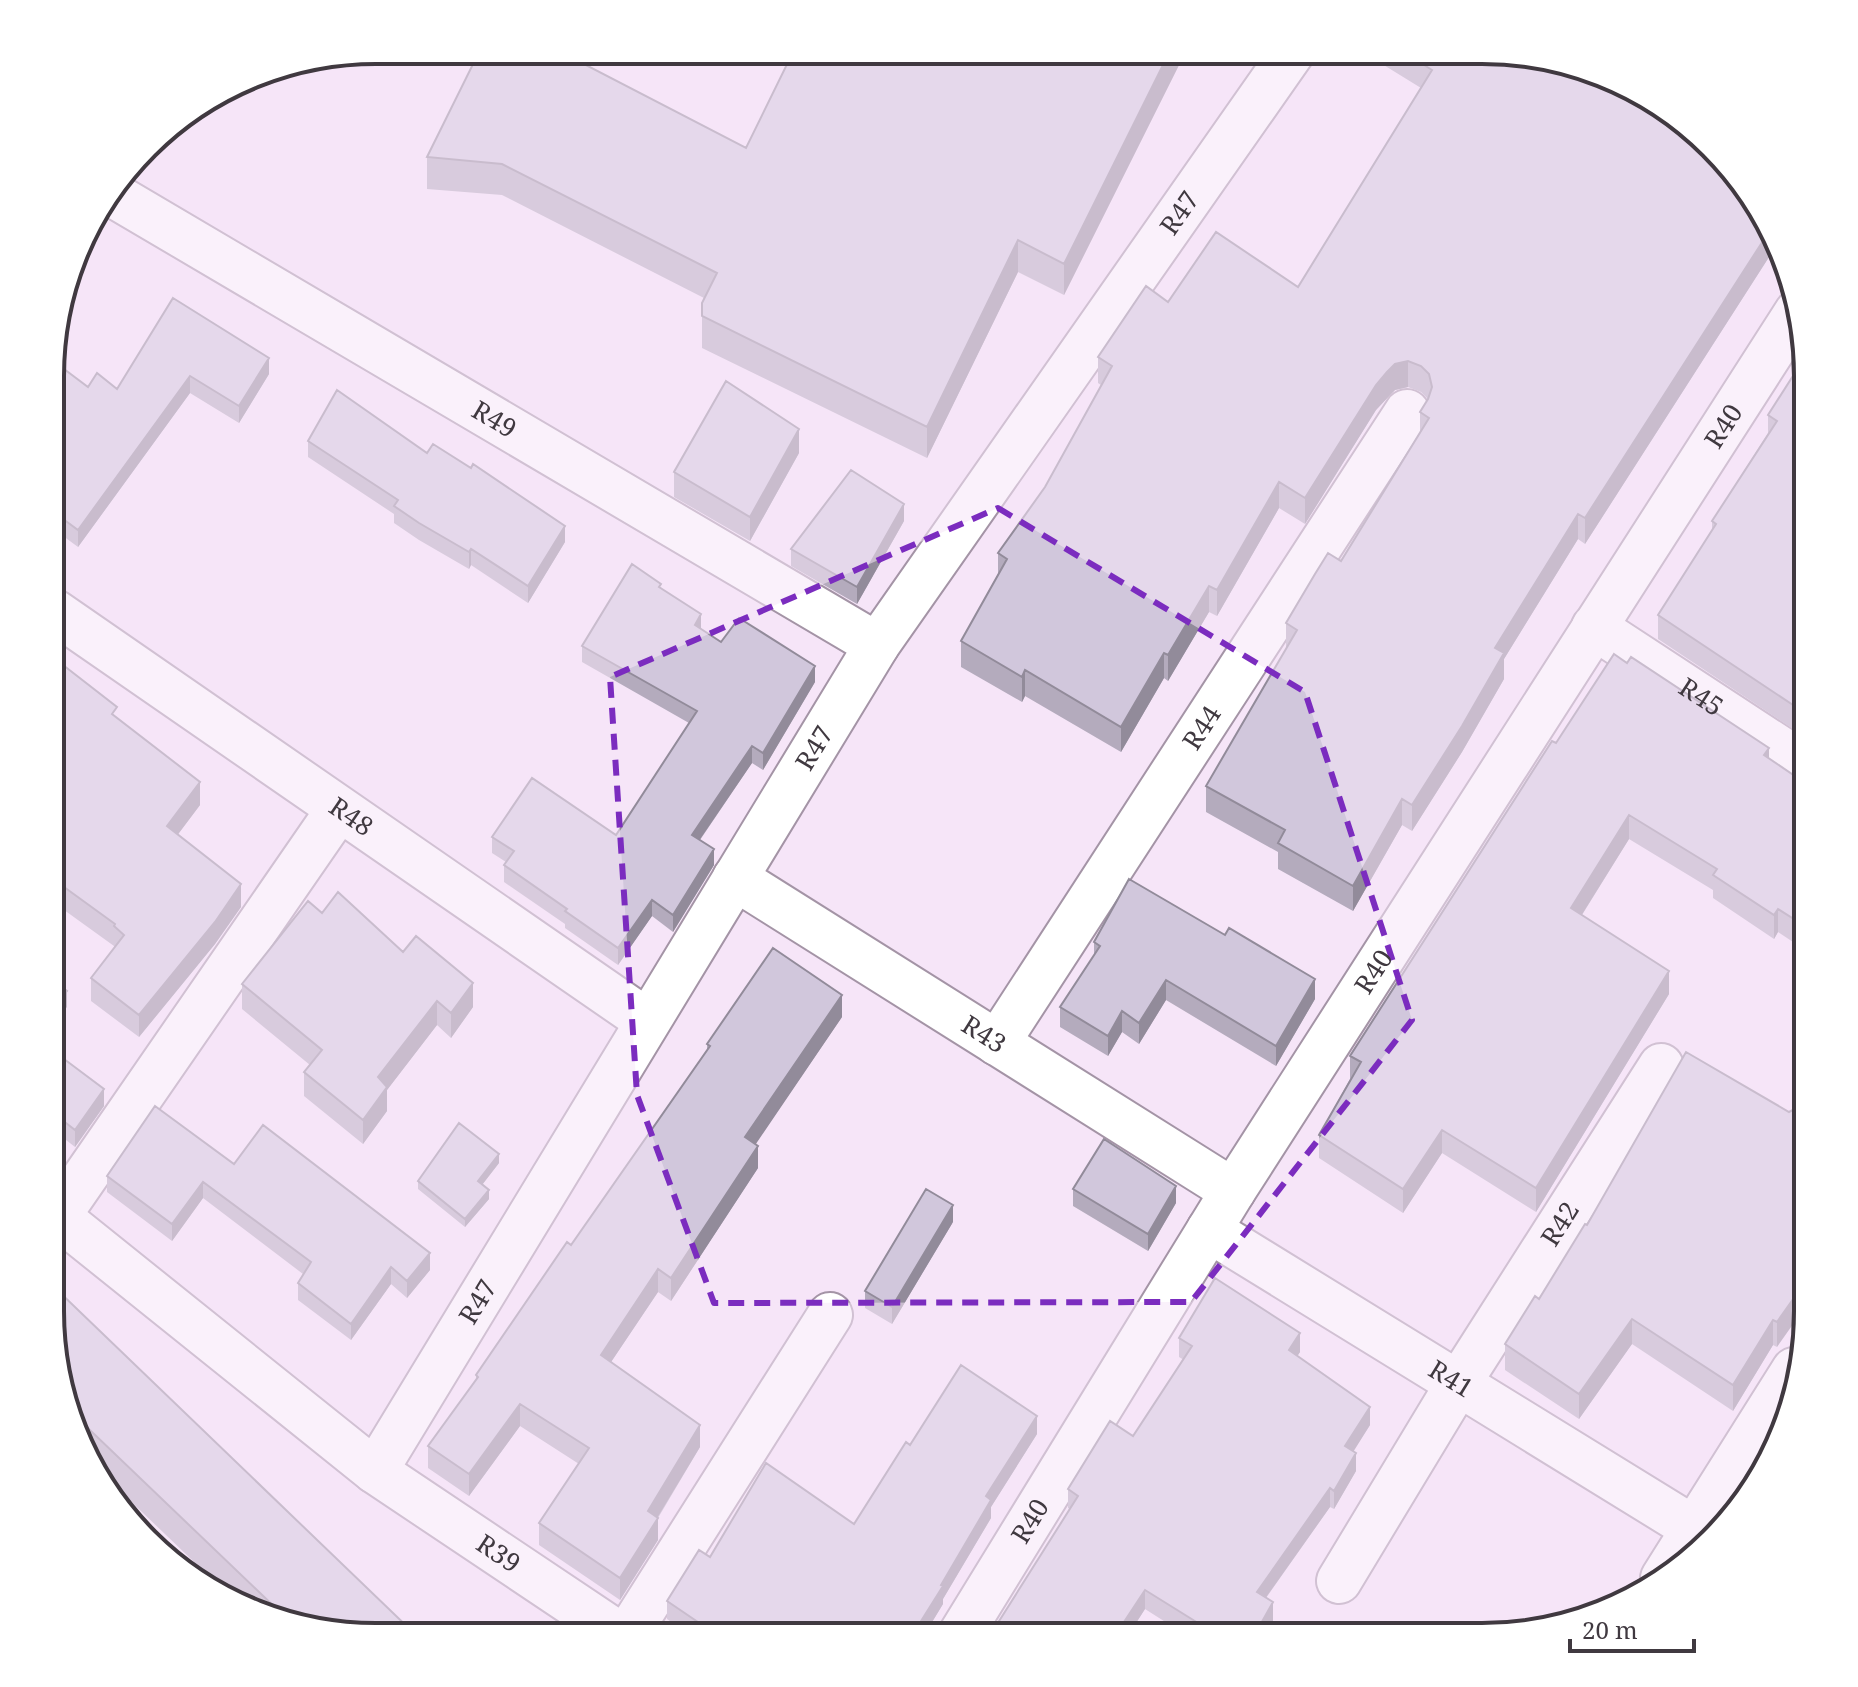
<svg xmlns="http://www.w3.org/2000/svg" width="1858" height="1687" font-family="'Noto Serif',serif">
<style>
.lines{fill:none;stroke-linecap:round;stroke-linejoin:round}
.minor-casing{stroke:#a494a6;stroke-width:48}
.minor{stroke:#fff;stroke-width:44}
.wall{fill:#b4abbd}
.shaded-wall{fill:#928b9a}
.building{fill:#d1c7dc;stroke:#928b9a;stroke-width:2}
.marked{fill:none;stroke:#7b2cbf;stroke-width:6;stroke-dasharray:16 10;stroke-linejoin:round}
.labels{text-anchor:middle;stroke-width:6;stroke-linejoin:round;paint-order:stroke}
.street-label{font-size:26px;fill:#403940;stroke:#fff}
.rim{fill:none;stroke:#403940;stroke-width:4}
</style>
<rect width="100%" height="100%" fill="#f6e5f8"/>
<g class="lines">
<g class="minor-casing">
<g id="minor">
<path id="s1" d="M110,193L877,645"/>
<path id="s2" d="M55,612L647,1021"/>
<path id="s3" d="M1594,627L1808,767"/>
<path id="s4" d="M735,878L1233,1191"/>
<path id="s5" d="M997,1043L1407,412"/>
<path id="s6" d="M51,1211L375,1471L623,1637"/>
<path d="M58,1216L339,809"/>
<path id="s7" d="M1209,1230L1693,1528"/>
<path id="s8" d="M375,1471L877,645L1293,51"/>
<path d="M1663,1578L1794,1370"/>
<path id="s9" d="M1339,1581L1458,1384L1661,1066"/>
<path d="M626,1637L830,1315"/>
<path id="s10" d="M959,1637L1233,1191L1797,312"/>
</g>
</g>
<use href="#minor" class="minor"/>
</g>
<path class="wall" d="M1186,51L1064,295L1018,272L927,458L702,348V303L704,298L502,195L427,189V157L746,148Z
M1361,51H1504L1727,161L1778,243L1585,544L1578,539L1504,659V679L1462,752L1412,831L1402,825L1353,911L1278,869V852L1206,812V786L1286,649V623L1341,561L1420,432V412L1428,399L1421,392L1408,387L1395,390L1387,398L1376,410L1305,524L1279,508L1217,616L1209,612L1168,681L1164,678L1121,752L1025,696L1022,702L961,667V641L998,574V553L1045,487L1101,385L1098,383V357L1168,302L1298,287L1421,88Z
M173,298L269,374L239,423L190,393L78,547L55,530L56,363L88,387L117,389Z
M1807,354L1808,739L1658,639V615L1712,530V521L1768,433V415Z
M308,441L427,453L565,542L528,603L471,565L469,569L419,540L394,523V514L308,457Z
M799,453L750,541L674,497V472Z
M904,521L857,604L791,566V549Z
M661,589L701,629L721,642L815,682L763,770L752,763L700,840L714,865L673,932L652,916L618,965L565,928V924L504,882V865L506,862L492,853V837L616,835L689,723L582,662V646Z
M54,658L117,718L200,805L178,834L241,907L215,944L139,1037L91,1001V978L114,949V946L53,902Z
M1556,743L1769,759L1808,785V952L1778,932L1774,939L1713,898V890L1629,839L1582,915L1669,994L1536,1212L1442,1153L1403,1213L1319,1158V1135L1350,1079V1056Z
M322,913L473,1007L451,1038L437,1025L387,1090V1111L363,1144L304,1096V1072L310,1065L242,1009V984Z
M1094,942L1315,999L1276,1066L1166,1000L1139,1044L1122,1032L1108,1056L1060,1027V1007L1094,956Z
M842,1017L755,1144L758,1168L671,1301L658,1292L611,1362L700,1447L658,1518V1540L620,1600L539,1545V1523L579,1464L520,1426L469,1496L428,1468V1446L476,1380V1375L571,1245L707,1050V1044Z
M52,1050L104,1106L75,1147L52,1129Z
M1789,1112L1777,1347L1773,1345L1733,1411L1632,1344L1579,1419L1505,1370V1344L1539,1299L1587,1225Z
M499,1163L482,1185L489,1199L465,1227L418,1189V1181Z
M234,1164L430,1270L407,1298L391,1284L351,1340L298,1300V1283L303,1274L203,1198L172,1241L107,1192V1176Z
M1073,1189L1176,1203L1148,1251L1073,1206Z
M953,1222L892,1324L865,1308V1291Z
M51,1332L375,1637L239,1605L94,1466L75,1435Z
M1179,1338L1300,1352L1297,1356L1370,1425L1353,1451L1356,1471L1334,1509L1330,1507L1266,1598L1273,1621L1264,1636L1189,1637L1145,1609L1127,1637H989L1070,1509L1068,1508V1489L1133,1436L1184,1360L1179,1357Z
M1037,1434L991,1507V1518L943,1599V1604L923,1637H693L667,1619V1601L710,1557L854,1524L910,1445Z"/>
<path class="shaded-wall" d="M1170,51H1186L1064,295V264Z
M1770,230L1778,243L1585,544V518Z
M1018,240V272L927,458V427Z
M269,358V374L239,423V406Z
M1408,361V387L1395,390L1376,410L1305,524V498L1376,385L1395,364Z
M190,376V393L78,547V530Z
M799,429V453L750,541V517Z
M1279,482V508L1217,616V590Z
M904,504V521L857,604V587Z
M1578,514V539L1504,659V679L1462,752L1412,831V805L1495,648Z
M565,526V542L528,603V586Z
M471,549V565L469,569V552Z
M1209,586V612L1168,681V655Z
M701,614V631L695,625Z
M1164,653V678L1121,752V727Z
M815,666V682L763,770V753Z
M1025,670V696L1022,702V677Z
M752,746V763L692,851V835Z
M1769,748V771L1764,755Z
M200,782V805L167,849V826Z
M1402,799V825L1353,911V886Z
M1629,815V839L1571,932V908Z
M714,849V865L673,932V915Z
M241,884V907L215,944L139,1037V1015Z
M652,900V916L618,965V948Z
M1778,909V932L1774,939V915Z
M1669,971V994L1536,1212V1188Z
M1315,979V999L1276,1066V1046Z
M1166,980V1000L1139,1044V1023Z
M473,983V1007L451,1038V1013Z
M67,991V1007L52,1027V1010Z
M842,995V1017L745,1160V1137Z
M437,1001V1025L387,1090V1111L363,1144V1120L378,1077Z
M1122,1011V1032L1108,1056V1036Z
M104,1089V1106L75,1147V1130Z
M1442,1130V1153L1403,1213V1189Z
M758,1146V1168L671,1301V1278Z
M499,1154V1163L478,1190V1181Z
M203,1182V1198L172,1241V1224Z
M1176,1186V1203L1148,1251V1234Z
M489,1190V1199L465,1227V1219Z
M953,1205V1222L892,1324V1307Z
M430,1253V1270L407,1298V1281Z
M391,1267V1284L351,1340V1324Z
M658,1269V1292L601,1377V1355Z
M1808,1278V1303L1777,1347V1322Z
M1632,1319V1344L1579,1419V1394Z
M1773,1320V1345L1733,1411V1385Z
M1300,1333V1352L1289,1369V1350Z
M520,1404V1426L469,1496V1474Z
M1370,1407V1425L1345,1465V1446Z
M1037,1416V1434L991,1507V1518L943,1599V1604L923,1637H911L986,1496Z
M700,1425V1447L648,1533L658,1518V1540L620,1600V1578L648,1511Z
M1356,1453V1471L1334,1509V1491Z
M1330,1488V1507L1257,1610V1592Z
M1145,1590V1609L1127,1637H1120V1628Z
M1273,1602V1621L1264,1636H1254Z
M1113,1624V1637H1105Z"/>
<path class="building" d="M480,50H557L746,148L794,50L1170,51L1064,264L1018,240L927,427L702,316V303L717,273L502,164L427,157Z
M1402,51H1504L1627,84L1727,161L1770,230L1585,518L1578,514L1495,648L1504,653L1462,726L1412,805L1402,799L1353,886L1278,843L1285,830L1206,786L1297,630L1286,623L1315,574L1328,553L1341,561L1429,418L1420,412L1428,399L1432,387L1429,374L1421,366L1408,361L1395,364L1387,372L1376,385L1305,498L1279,482L1217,590L1209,586L1168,655L1164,653L1121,727L1025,670L1022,677L961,641L1007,559L998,553L1045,487L1112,366L1098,357L1146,286L1168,302L1216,232L1298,287L1432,70Z
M173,298L269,358L239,406L190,376L78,530L55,513L56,363L88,387L97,373L117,389Z
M1807,354L1808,715L1658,615L1716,524L1712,521L1777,421L1768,415Z
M726,381L799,429L750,517L674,472Z
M337,390L427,453L433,444L471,468L473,464L565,526L528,586L471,549L469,552L419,523L394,506L398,500L308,441Z
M851,470L904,504L857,587L791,549Z
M632,564L661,584L659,587L701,614L695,625L721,642L739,618L815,666L763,753L752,746L692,835L714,849L673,915L652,900L618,948L565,911L567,909L504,865L514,851L492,837L532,778L616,835L697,711L582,646Z
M1614,654L1627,663L1631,657L1769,748L1764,755L1808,785V928L1778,909L1774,915L1713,875L1717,869L1629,815L1571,908L1669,971L1536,1188L1442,1130L1403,1189L1319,1135L1361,1062L1350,1056L1552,741L1556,743Z
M54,658L117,707L112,714L200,782L167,826L241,884L215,922L139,1015L91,978L124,935L114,926L115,924L53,879Z
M1129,879L1225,935L1229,928L1315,979L1276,1046L1166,980L1139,1023L1122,1011L1108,1036L1060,1007L1100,946L1094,942Z
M338,892L403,952L416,936L473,983L451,1013L437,1001L378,1077L387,1087L363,1120L304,1072L322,1050L242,984L308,901L322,913Z
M773,948L842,995L745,1137L758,1146L671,1278L658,1269L601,1355L700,1425L648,1511L658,1518L620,1578L539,1523L589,1448L520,1404L469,1474L428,1446L478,1377L476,1375L567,1242L571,1245L710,1046L707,1044Z
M53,980L67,991L52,1010Z
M52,1050L104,1089L75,1130L52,1112Z
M1686,1052L1789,1112L1808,1102V1278L1777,1322L1773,1320L1733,1385L1632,1319L1579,1394L1505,1344L1535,1296L1539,1299L1585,1224L1587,1225Z
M155,1106L234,1164L263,1125L430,1253L407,1281L391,1267L351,1324L298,1283L311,1262L203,1182L172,1224L107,1176Z
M459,1123L499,1154L478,1181L489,1190L465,1219L418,1181Z
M1104,1139L1176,1186L1148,1234L1073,1189Z
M926,1189L953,1205L892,1307L865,1291Z
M1215,1278L1300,1333L1289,1350L1370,1407L1345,1446L1356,1453L1334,1491L1330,1488L1257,1592L1273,1602L1254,1636H1219L1145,1590L1120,1628L1113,1624L1105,1637H989L1078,1496L1068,1489L1110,1421L1133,1436L1192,1346L1179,1338Z
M51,1284L418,1637H375L283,1615L69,1410L51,1332Z
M961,1365L1037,1416L986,1496L991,1500L941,1585L943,1586L911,1637H720L667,1601L699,1550L710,1557L766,1463L854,1524L906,1442L910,1445Z"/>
<path d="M0 0H1858V1687H0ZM998,508L1305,692L1412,1020L1191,1302L714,1303L637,1095L610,677Z" fill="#f6e5f8" fill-opacity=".55" fill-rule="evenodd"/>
<path class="marked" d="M998,508L1305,692L1412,1020L1191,1302L714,1303L637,1095L610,677Z"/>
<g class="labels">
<g class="street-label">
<text dy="9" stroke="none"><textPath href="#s8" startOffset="1494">R47</textPath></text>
<text dy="9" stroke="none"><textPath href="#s1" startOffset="446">R49</textPath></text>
<text dy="9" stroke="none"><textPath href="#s10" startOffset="1432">R40</textPath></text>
<text dy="9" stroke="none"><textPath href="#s3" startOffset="128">R45</textPath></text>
<text dy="9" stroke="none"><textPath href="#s5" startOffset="376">R44</textPath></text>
<text dy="9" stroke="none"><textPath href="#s8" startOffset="846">R47</textPath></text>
<text dy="9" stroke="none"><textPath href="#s2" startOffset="360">R48</textPath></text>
<text dy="9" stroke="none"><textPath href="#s10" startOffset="784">R40</textPath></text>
<text dy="9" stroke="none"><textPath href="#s4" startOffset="294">R43</textPath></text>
<text dy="9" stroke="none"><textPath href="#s9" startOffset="420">R42</textPath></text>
<text dy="9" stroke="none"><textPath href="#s8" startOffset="198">R47</textPath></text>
<text dy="9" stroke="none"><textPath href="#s7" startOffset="284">R41</textPath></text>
<text dy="9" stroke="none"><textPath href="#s10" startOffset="136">R40</textPath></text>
<text dy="9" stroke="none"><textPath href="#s6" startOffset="564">R39</textPath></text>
</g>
</g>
<path d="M0 0H1858V1687H0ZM376 64H1482A312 312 0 0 1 1794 376V1311A312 312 0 0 1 1482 1623H376A312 312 0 0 1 64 1311V376A312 312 0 0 1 376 64Z" fill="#fff" fill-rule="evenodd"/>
<path class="rim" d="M376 64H1482A312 312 0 0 1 1794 376V1311A312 312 0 0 1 1482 1623H376A312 312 0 0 1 64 1311V376A312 312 0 0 1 376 64Z"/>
<path d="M1570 1639v12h124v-12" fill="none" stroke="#403940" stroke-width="4"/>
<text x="1582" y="1639" font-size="24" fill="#403940" stroke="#ffffff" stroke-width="6" paint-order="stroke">20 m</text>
</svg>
